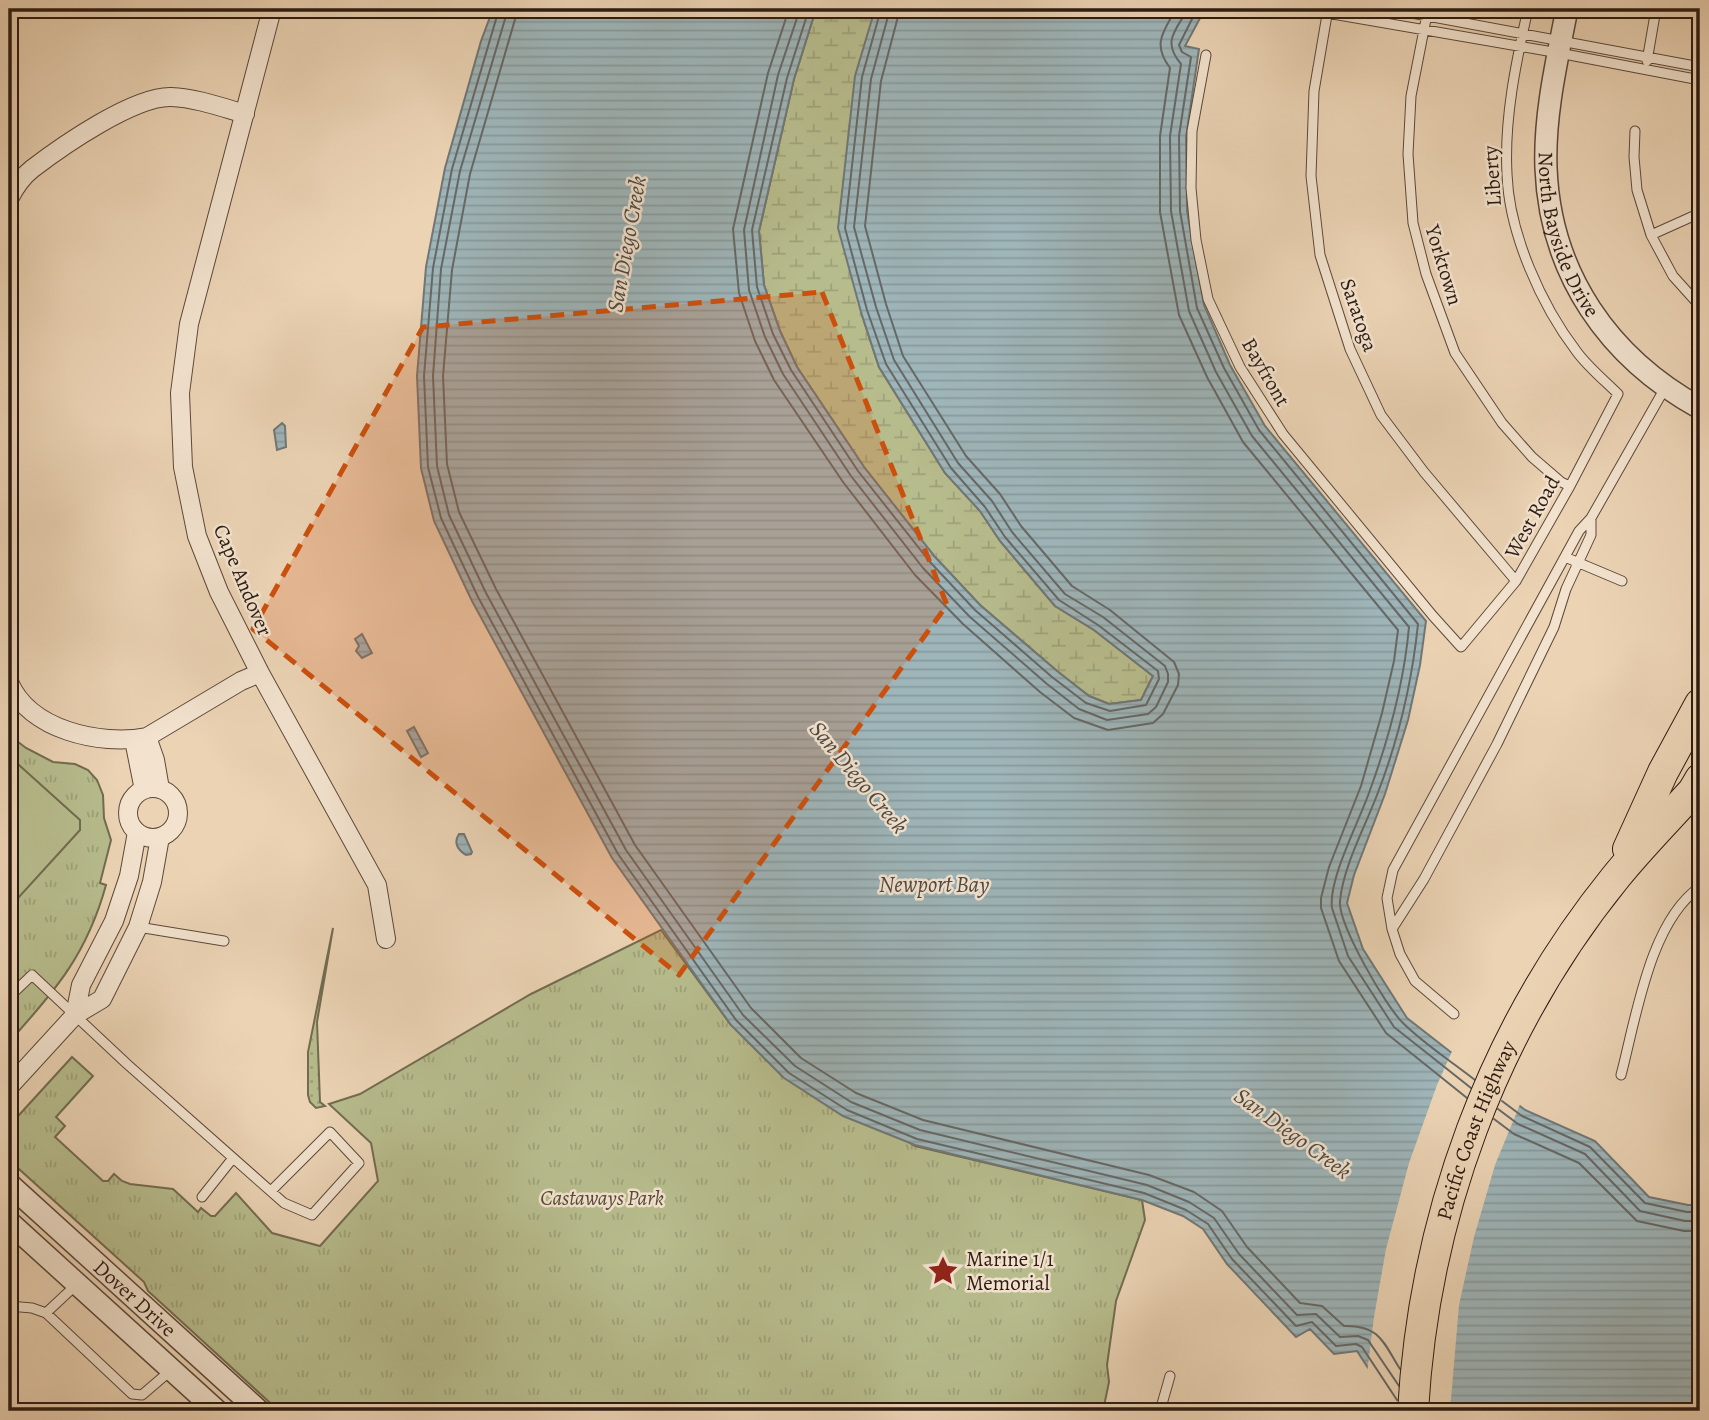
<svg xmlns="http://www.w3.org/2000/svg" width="1709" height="1420" font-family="Alegreya,serif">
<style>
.grass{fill:url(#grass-dots);stroke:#726c50;stroke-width:2}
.wetland{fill:url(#wetland-marsh);stroke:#726c50;stroke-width:2}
.park{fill:url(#park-tufts);stroke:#726c50;stroke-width:2}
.garden{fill:#b7bc8d;stroke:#726c50;stroke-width:2}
.water{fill:url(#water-rules);stroke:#717776;stroke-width:2}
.pier{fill:#ebd3b4}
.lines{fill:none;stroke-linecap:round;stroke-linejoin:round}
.shore{stroke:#666866;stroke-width:2}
.service-casing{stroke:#5c493a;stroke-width:11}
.minor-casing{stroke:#5c493a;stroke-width:20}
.tertiary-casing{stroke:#5c493a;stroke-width:24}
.trunk-casing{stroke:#2d1b12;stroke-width:32}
.service{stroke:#f2e2ce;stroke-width:9}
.minor{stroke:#f2e2ce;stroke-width:18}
.tertiary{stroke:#f2e2ce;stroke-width:21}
.trunk{stroke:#ebd3b4;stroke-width:30}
.marked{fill:#cc500d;fill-opacity:0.2;stroke:#cc500d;stroke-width:5;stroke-dasharray:14 9;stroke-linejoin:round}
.labels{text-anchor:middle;stroke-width:5;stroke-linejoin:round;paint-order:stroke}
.street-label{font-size:21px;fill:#2d1b12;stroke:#f2e2ce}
.park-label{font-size:21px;font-style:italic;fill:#564b37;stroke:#f2e2ce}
.poi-label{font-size:21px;fill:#2d1b12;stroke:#f2e2ce;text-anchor:start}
.water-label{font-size:23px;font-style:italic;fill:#4f4944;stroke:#f2e2ce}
</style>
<defs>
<pattern id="grass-dots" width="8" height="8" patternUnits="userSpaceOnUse" patternTransform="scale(1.75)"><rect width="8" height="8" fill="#b7bc8d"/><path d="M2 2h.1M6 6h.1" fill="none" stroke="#9ea179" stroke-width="1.8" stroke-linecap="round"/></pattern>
<pattern id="wetland-marsh" width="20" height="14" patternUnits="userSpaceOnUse" patternTransform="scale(1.75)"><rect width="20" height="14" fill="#b7bc8d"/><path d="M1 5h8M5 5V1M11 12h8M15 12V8" fill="none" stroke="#9ea179"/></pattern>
<pattern id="park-tufts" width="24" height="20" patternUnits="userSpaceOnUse" patternTransform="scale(1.75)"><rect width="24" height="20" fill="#b7bc8d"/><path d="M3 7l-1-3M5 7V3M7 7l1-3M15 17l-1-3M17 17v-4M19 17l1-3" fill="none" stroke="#9ea179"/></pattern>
<pattern id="water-rules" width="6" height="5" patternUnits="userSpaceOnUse" patternTransform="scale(1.75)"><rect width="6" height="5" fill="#9eb5b9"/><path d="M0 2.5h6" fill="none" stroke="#889b9e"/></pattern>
</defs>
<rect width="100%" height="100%" fill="#ebd3b4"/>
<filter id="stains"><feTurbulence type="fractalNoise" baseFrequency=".00286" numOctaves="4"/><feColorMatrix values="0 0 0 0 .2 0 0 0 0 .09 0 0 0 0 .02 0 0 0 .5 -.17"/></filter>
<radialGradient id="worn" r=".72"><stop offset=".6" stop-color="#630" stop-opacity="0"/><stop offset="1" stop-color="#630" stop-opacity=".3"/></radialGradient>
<path class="grass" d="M333,928L317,1022L320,1102L325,1106L316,1108L310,1102L308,1095V1052Z"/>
<path class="wetland" d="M816,9H875L873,13L861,312L879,367L945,473L980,511L1000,541L1055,606L1094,630L1153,676L1141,700L1109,704L1089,696L1057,671L980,605L935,557L864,467L797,367L780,331L764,285L759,231L794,79Z"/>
<path class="park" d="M9,735L26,748L53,762L75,764L88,770L97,780L103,795L104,818L111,840L100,883L106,885C87,954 56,990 9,1042Z
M661,930L731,1025L915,1146L1142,1200L1145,1220L1116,1301L1107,1365L1109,1382L1103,1411H279L148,1291L144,1282L9,1160V1126L72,1057L93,1076L56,1117L65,1126L55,1137L103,1181H108L114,1174L122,1181L130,1184L173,1189L198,1212L201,1208L211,1216H215L236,1193L272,1233L320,1246L378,1181L371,1143L329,1104L360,1094L531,994Z"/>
<path class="garden" d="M9,756L80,820V830L9,908Z"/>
<path class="water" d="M493,9H816L794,79L759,231L764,285L780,331L797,367L864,467L935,557L980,605L1057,671L1089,696L1109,704L1141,700L1153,676L1094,630L1055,606L1000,541L980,511L945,473L879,367L861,312L838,228L855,76L875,9H1205L1185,46L1199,49L1186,137L1187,211L1204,305L1230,365L1265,426L1426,621L1420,665L1408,720L1385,794L1354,875L1347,903L1363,949L1407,1018L1525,1110L1595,1141L1649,1197L1688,1205H1700V1411H1396L1357,1351L1334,1354L1310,1329L1296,1337L1227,1264L1203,1229L1183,1216L1142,1200L915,1145L843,1116L784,1078L731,1025L612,858L472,601L434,521L421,468L417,376L426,267L445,168L481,41Z
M282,423L285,426L286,447L277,450L274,430Z
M362,634L372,653L362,658L356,651L359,646L355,639Z
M414,727L428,753L421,757L407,731Z
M459,834H464L472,852L471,854L466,855C458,850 453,843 459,834Z"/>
<path class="pier" d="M1453,1049L1521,1102L1495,1165L1474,1237L1459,1305L1450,1411H1392L1367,1373L1374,1317L1386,1249L1409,1163L1437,1085Z"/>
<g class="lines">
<path class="shore" d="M499,9L452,169L433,268L424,376L428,467L441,518L478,597L618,854L736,1020L789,1073L847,1110L917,1139L1144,1193L1186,1210L1208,1224L1232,1259L1296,1326L1312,1322L1336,1346L1356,1344L1362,1347L1397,1400
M508,9L460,171L441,269L433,376L437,466L449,515L486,593L626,850L743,1015L795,1066L851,1102L920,1130L1147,1185L1189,1202L1214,1218L1239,1254L1297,1315L1316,1314L1340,1337L1358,1336L1368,1340L1399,1386
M518,9L470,174L452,270L443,376L447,464L459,512L496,589L635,845L751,1008L801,1058L856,1093L923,1120L1149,1175L1194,1192L1222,1211L1247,1247L1300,1303L1322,1306L1344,1326C1380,1325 1383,1342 1400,1369
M789,9L768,73L733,229L739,293L755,341L774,380L843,482L915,575L963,624L1040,692L1074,718L1108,730L1153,723L1163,714L1178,685L1179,674L1174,662L1110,610L1072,586L1021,526L1000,494L966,456L903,356L886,304L865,226L881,81L900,9
M800,9L778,75L744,230L749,290L765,337L783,374L851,476L923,568L970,617L1047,684L1079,709L1107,720L1148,714L1156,707L1168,682V674L1165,666L1103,617L1065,594L1012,532L992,501L958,463L894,360L876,307L854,227L871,79L890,9
M809,9L787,78L752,230L757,287L773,334L791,370L858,471L930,562L975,610L1052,677L1086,703L1110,711L1146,705L1159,679L1158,671L1098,625L1059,600L1005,537L985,507L951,468L886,364L867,310L845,228L862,77L881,9
M1176,9C1163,32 1152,44 1170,68L1160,136V212L1179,315L1207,377L1243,442L1398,630L1394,661L1382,713L1361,786L1329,867L1321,898V908L1339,961L1386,1033L1467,1098
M1188,9C1175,31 1162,42 1181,64L1170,136L1171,211L1189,311L1216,372L1252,436L1409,627C1404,682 1389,738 1370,790C1360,820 1328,879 1332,908L1348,956L1394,1027L1471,1088
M1197,9L1179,45L1182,52L1191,57L1179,136L1180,211L1197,308L1224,368L1259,430L1418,624C1412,682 1398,741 1377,795C1365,827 1343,867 1340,901C1338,924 1386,1007 1403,1023C1424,1044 1451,1061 1475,1080
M1502,1101L1522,1116L1590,1147L1645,1203L1687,1212H1700
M1498,1109L1518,1124L1585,1154L1640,1211L1685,1221H1700
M1494,1119L1514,1134L1579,1163L1637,1221L1684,1231H1700"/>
<g class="service-casing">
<path id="service" d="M1328,9L1314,91L1311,176L1320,255L1350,349L1381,415L1424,472L1516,581
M1390,9L1700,67
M1428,9L1411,96L1408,154L1413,223L1426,274L1455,353L1502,423L1532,457L1561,482L1570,486
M1327,13L1559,53L1700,80
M1206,55L1192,131L1191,188L1196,240L1208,299L1240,367L1283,434L1433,616L1461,647L1516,581L1570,486L1618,394C1605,381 1588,367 1577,352C1541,305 1509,233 1507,174C1504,119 1516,62 1528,9
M1647,61L1656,9
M1635,131L1634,157L1637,190L1651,235L1673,276L1700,306
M1651,235L1700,213
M1565,557L1622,581
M138,927L224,941
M1392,929L1424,879L1497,744L1554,627L1566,589L1591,535V518
M9,997L32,975L127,1064L284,1203L312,1215L359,1163L330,1132L271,1191
M1454,1014L1415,981L1400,954L1392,929L1387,898L1393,870L1579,531L1591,518L1665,388
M1621,1075C1636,1018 1650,921 1700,887
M202,1197L233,1158
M9,1306L32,1308L46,1313L132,1394L142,1395L170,1371
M46,1313L77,1284
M1160,1411L1170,1376"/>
</g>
<g class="minor-casing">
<path id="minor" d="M272,9L189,324L180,393L183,467L197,536L219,592L260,673L377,885L386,939
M9,11L13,9
M9,199C14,189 23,176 32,169C62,146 134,96 171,97C196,98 221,107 245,114
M9,682C29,730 100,746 147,737L241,681L260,673
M147,737L155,760L160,789
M134,740L144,790
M128 813a25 25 0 1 1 50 0a25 25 0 1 1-50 0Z
M75,1015L81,985L114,921L129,876L137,832
M9,1087L75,1015L102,999L138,927L152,882L160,837"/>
</g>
<g class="tertiary-casing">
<g id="tertiary">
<path id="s1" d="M1567,9C1557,60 1544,115 1546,168C1550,274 1609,358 1700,408"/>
<path id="s2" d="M9,1184L259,1411"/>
<path d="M9,1222L217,1411"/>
</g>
</g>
<g class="trunk-casing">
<g id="trunk">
<path d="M1628,849L1663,772L1700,704"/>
<path id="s3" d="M1413,1411C1424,1218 1492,1030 1615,878C1639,848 1667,820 1693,791L1700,779"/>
</g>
</g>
<use href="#service" class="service"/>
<use href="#minor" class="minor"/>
<use href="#tertiary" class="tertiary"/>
<use href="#trunk" class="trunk"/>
</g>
<path class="marked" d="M822,292L947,605L679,975L253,629L423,327Z"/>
<defs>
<g id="sight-bare" transform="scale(2.415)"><path d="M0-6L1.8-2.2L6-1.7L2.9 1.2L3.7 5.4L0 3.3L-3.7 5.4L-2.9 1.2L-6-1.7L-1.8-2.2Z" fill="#8f2418" stroke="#f2e2ce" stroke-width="2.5" paint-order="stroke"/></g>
</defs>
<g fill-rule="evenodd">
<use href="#sight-bare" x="943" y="1271"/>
</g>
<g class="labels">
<g class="street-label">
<text transform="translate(1492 176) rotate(-94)" y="7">Liberty</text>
<text dy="7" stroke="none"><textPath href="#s1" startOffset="231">North Bayside Drive</textPath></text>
<text transform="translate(1444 265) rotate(73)" y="7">Yorktown</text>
<text transform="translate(1359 315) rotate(71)" y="7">Saratoga</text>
<text transform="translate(1266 372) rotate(60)" y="7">Bayfront</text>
<text transform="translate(1532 517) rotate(-61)" y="7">West Road</text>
<text transform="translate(243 580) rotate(67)" y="7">Cape Andover</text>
<text dy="7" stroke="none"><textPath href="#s3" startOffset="289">Pacific Coast Highway</textPath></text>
<text dy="7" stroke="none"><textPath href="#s2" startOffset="170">Dover Drive</textPath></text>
</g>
<g class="park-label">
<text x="602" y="1205">Castaways Park</text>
</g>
<g class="poi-label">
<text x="966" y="1266">Marine 1/1<tspan x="966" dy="24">Memorial</tspan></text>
</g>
<g class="water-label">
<text transform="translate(626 244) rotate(-80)" y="8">San Diego Creek</text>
<text transform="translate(859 777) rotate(50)" y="8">San Diego Creek</text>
<text x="934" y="892">Newport Bay</text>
<text transform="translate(1293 1133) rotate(36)" y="8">San Diego Creek</text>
</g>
</g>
<rect width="1709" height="1420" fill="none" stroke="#ebd3b4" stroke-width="35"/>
<rect x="10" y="10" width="1688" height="1399" fill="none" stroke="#2d1b12" stroke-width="3.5"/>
<rect x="18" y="18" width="1674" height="1385" fill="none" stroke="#2d1b12" stroke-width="2"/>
<rect width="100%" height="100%" filter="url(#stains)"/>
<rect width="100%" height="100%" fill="url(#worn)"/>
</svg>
